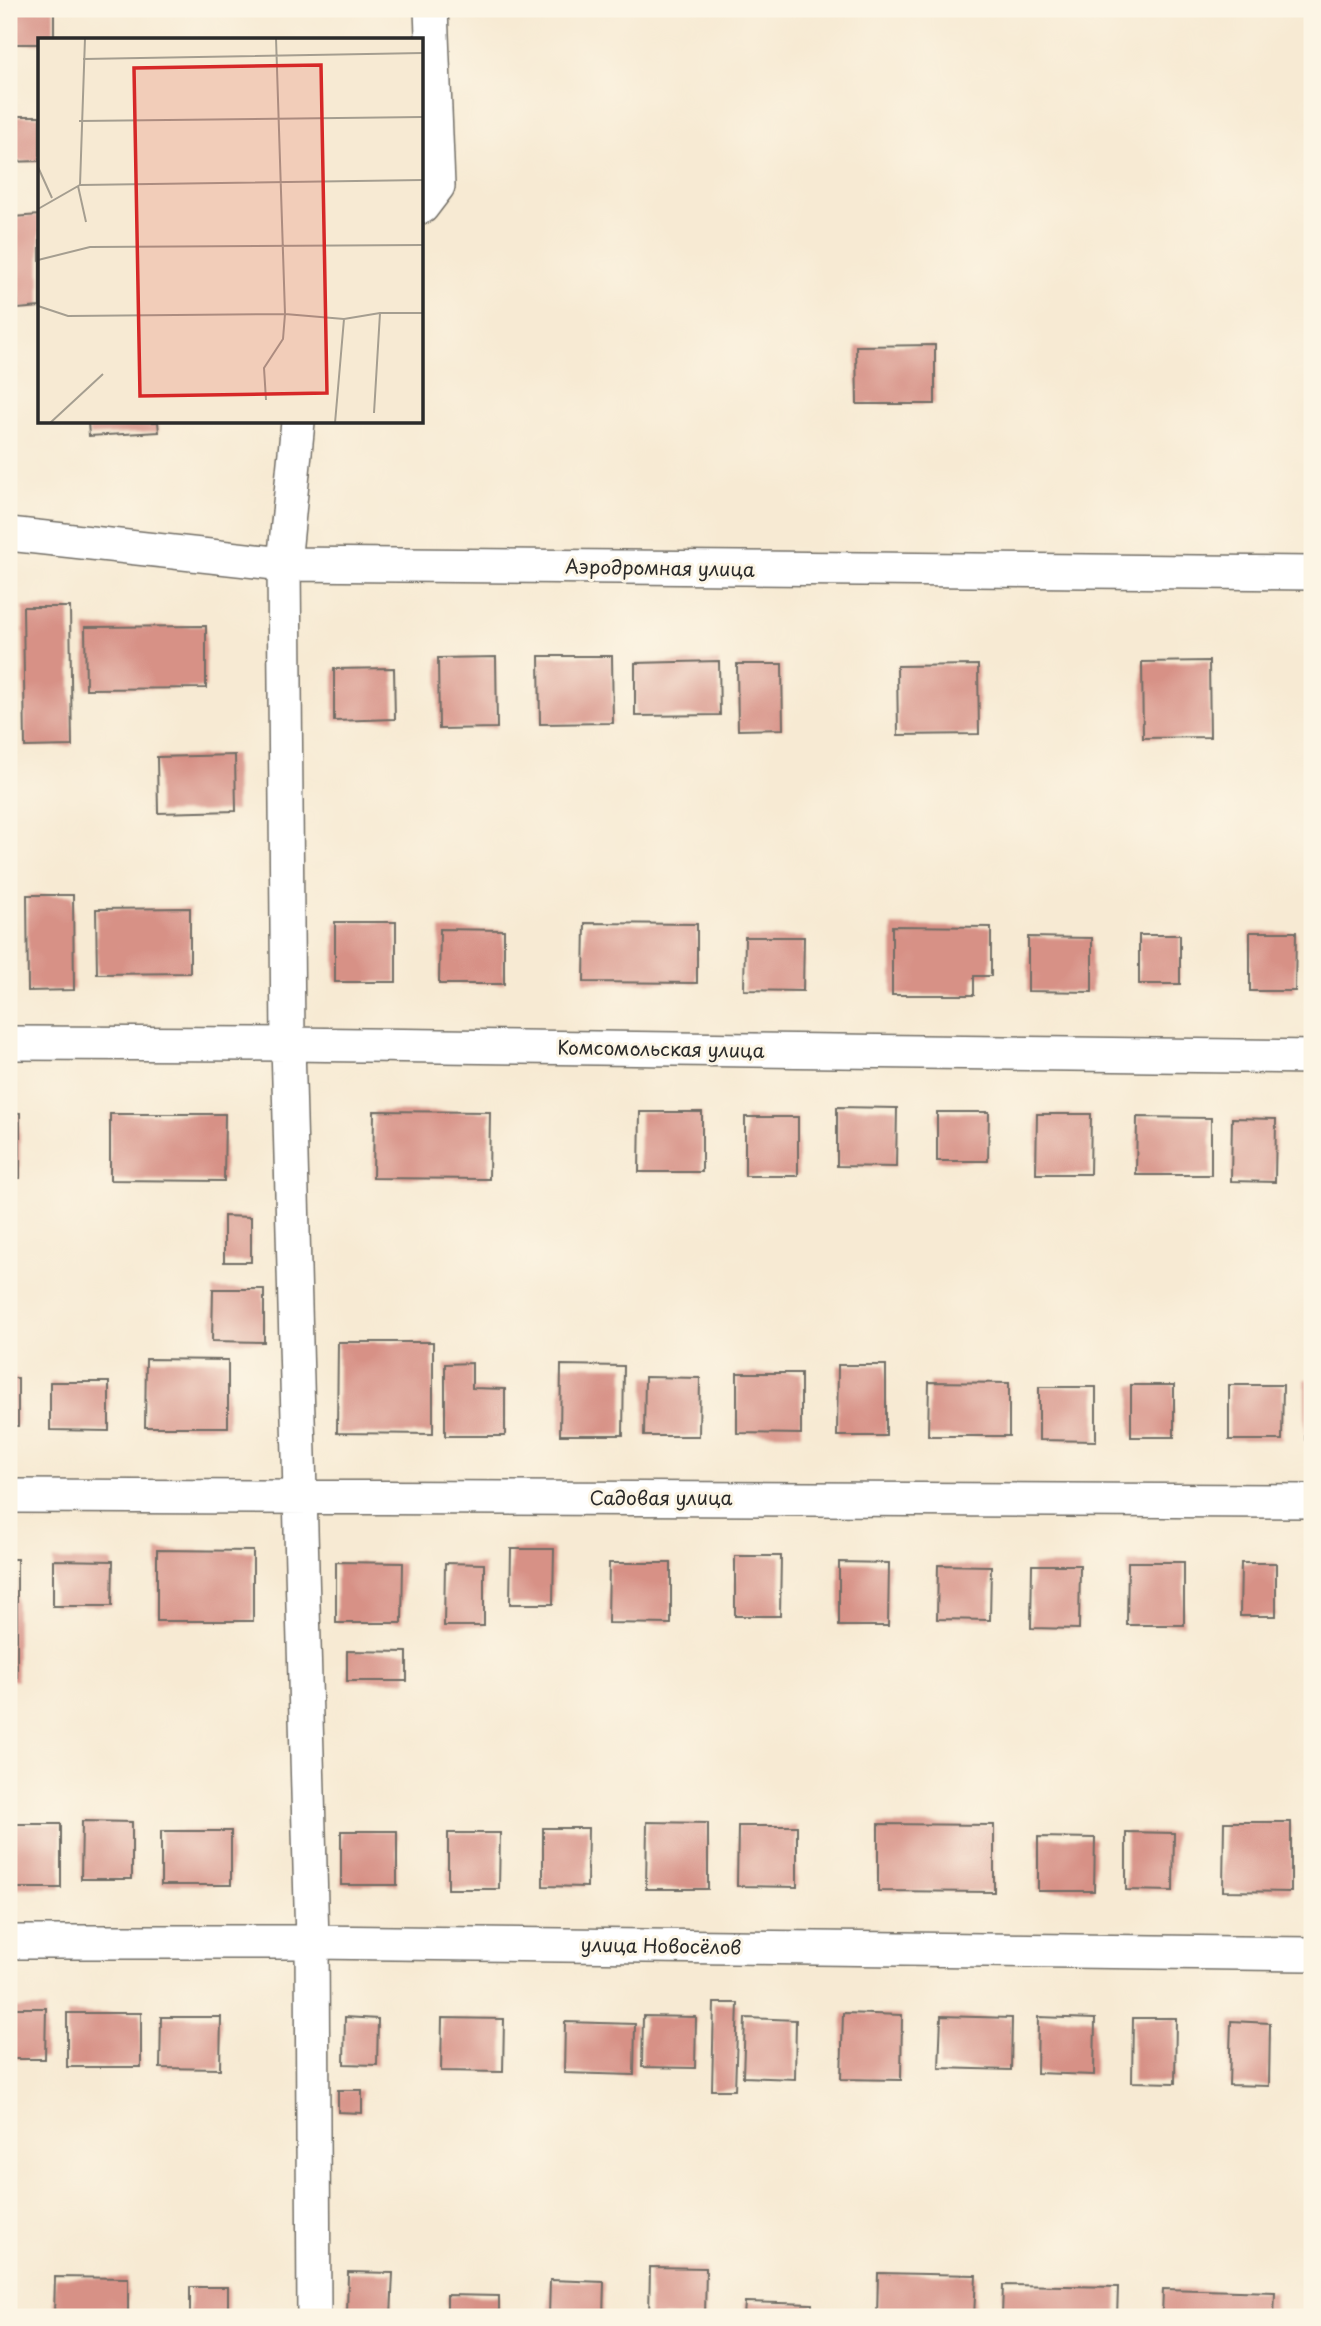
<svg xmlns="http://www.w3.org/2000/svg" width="1321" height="2326" font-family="'Playpen Sans',sans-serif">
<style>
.building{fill:#d79186}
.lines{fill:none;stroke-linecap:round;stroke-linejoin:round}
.street-casing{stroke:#726e66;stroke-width:36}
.street{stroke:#fff;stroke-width:33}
.labels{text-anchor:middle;stroke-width:6;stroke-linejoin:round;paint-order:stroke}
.street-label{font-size:19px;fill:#2b2b2b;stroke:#fcf5e5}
.inset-road{fill:none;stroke:#a59e90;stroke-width:2}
.view{fill:#d62828;fill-opacity:0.15;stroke:#d62828;stroke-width:3.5}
.inset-edge{fill:none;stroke:#2b2b2b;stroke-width:3.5}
</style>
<rect width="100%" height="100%" fill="#fcf5e5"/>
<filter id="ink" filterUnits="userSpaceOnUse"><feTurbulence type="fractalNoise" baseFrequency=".0143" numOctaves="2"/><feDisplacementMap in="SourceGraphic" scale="14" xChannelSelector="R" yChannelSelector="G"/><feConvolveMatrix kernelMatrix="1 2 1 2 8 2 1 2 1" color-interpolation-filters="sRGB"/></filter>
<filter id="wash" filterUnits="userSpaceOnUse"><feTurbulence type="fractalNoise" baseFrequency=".00686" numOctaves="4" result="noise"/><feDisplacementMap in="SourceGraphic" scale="28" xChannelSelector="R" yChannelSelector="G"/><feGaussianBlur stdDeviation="1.57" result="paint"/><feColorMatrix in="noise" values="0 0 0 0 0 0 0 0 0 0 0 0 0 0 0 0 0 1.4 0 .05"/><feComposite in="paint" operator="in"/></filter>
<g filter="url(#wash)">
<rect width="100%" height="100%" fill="#f7ead3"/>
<g id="blocks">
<path class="building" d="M9,9H54V40H40V44H9Z
M9,116H40V161L9,162Z
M40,215V307L18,309L12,217Z
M935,345V404H857L856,346Z
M88,422H158L159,432L89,436Z
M23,607H70L72,746L25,747Z
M9,622H12L11,659H9Z
M206,626V688L86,689L85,627Z
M539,656H612L613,723L540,724Z
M496,657L497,728L439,729L438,658Z
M719,661L720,715L635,716V663Z
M1209,661L1210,737L1143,738L1142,662Z
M737,664H782L783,729L738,730Z
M978,665L979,734L898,735L897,666Z
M394,668L395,719L334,721V669Z
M235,755L236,811L158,813L157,757Z
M27,895H73L74,990L28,991Z
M190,908V973L97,974L96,909Z
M335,922H396V982H335Z
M585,923L697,924V983L584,982Z
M892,926L991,927V976H974V995H892Z
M440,929L504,930V984H439Z
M1250,932H1296L1295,991H1250Z
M1139,935H1180V984H1139Z
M745,937H804L803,991L744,990Z
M1028,937L1092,938V992L1028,991Z
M837,1107L897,1108L896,1167L837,1166Z
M374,1111L490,1112L489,1179L373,1178Z
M640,1112H702V1172H639Z
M937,1112H989L988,1161H937Z
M9,1113H20V1178H9Z
M110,1114H225L224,1181L110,1180Z
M1037,1114H1091L1090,1174H1036Z
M745,1117H798V1176H745Z
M1137,1117L1211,1118V1175H1136Z
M1232,1118L1276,1119L1275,1182L1231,1181Z
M224,1216L251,1217V1262H224Z
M213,1289H264V1342L212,1341Z
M338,1342H433V1434L337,1433Z
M146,1359L228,1360V1427H145Z
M472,1363V1388L505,1389V1436H445V1364Z
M561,1365L624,1366L623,1435H560Z
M838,1365H886V1436H837Z
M737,1373H801V1434L737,1433Z
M645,1377L700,1378L699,1436H644Z
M9,1378H18V1426H9Z
M1305,1379H1312V1440H1305Z
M50,1382H109V1431L50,1430Z
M929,1382L1009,1383V1436H928Z
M1131,1385H1174V1437H1131Z
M1229,1385H1283L1282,1440H1229Z
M1039,1387H1096V1441L1039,1440Z
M511,1549H554L553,1604H510Z
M157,1550L253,1551V1621H157Z
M735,1556H781L780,1616H735Z
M9,1559H17V1681L9,1680Z
M53,1560L113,1561L112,1606H53Z
M336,1562L403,1563L402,1623H336Z
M839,1562L889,1563L888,1626H839Z
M1128,1562H1184V1625H1127Z
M445,1563L484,1564V1626H444Z
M609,1563H671V1624L608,1623Z
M1241,1563H1276V1616H1240Z
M938,1565L991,1566L990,1620L937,1619Z
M1032,1565H1080L1079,1629L1031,1628Z
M347,1651L407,1652V1681H347Z
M82,1821L132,1822V1879H81Z
M647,1822L708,1823V1889H646Z
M1224,1822H1291V1892L1223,1891Z
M9,1824H61V1888H9Z
M878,1824L994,1825V1892L878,1891Z
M738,1826H797V1887L737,1886Z
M543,1828H588L587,1887L543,1886Z
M161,1831H231V1885H161Z
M341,1831H397V1885H341Z
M1126,1832L1174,1833L1173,1891L1126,1890Z
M448,1833H500L499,1889H448Z
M1038,1837L1095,1838L1094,1891H1038Z
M714,2003H738L735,2090H712Z
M9,2008H46L45,2059H9Z
M67,2013H141V2067H67Z
M843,2013L902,2015L901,2080L841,2079Z
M643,2016L696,2017L695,2068L642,2067Z
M941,2016L1012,2018L1011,2070L939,2068Z
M161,2017H221L220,2069L160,2068Z
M345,2017L378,2019L377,2065L344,2064Z
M1038,2017L1095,2019L1094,2075L1037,2073Z
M442,2018L504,2019L503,2072L441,2071Z
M745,2018L796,2020L795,2079L743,2077Z
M1133,2018H1176L1175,2083L1132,2082Z
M1231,2021L1270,2023L1269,2086L1229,2085Z
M565,2022L635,2024L634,2075L564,2073Z
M338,2090H362V2113L338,2112Z
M650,2267L706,2268L705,2317H649Z
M348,2272L393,2273L391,2317H347Z
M878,2273L976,2275L974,2317H877Z
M55,2277L128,2278V2317H54Z
M550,2280L604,2282L603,2317H549Z
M1003,2285L1118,2287L1117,2317H1002Z
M190,2287H228V2317H190Z
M1163,2289L1275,2292L1274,2317H1162Z
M447,2295L499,2296V2317H447Z
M745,2302L812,2304V2317H744Z"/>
</g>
</g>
<g filter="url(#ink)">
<use href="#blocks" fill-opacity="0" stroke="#726e66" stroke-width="2"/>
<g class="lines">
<g class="street-casing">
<path id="street" d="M422,207L438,186L431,9
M298,422L284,564L288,1044L312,1942L314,2317
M9,534L284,564L1312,573
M9,1043L288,1044L1312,1057
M9,1496L1312,1501
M9,1942H312L1312,1954"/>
</g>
<use href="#street" class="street"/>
</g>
</g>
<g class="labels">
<g class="street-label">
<text transform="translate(660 568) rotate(1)" y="7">Аэродромная улица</text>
<text transform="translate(661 1049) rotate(1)" y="7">Комсомольская улица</text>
<text x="661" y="1505">Садовая улица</text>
<text transform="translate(661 1946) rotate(1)" y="7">улица Новосёлов</text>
</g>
</g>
<g transform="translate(38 38)">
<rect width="385" height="385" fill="#f7ead3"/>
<path class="inset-road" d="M45,21L385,15M41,83L385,79M0,129L14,160M42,147L47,0M40,148L48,184M0,171L42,147L385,142M0,222L52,209L385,207M0,268L30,278L247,276L306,281L342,275H385M228,362L226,330L245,301L247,276L238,0M336,375L342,275M12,385L65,336M297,385L306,281"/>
<path class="view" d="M283,27L289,355L102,358L96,30Z"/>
<rect width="385" height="385" class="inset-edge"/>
</g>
<rect width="1321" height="2326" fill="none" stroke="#fcf5e5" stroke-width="35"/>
</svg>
